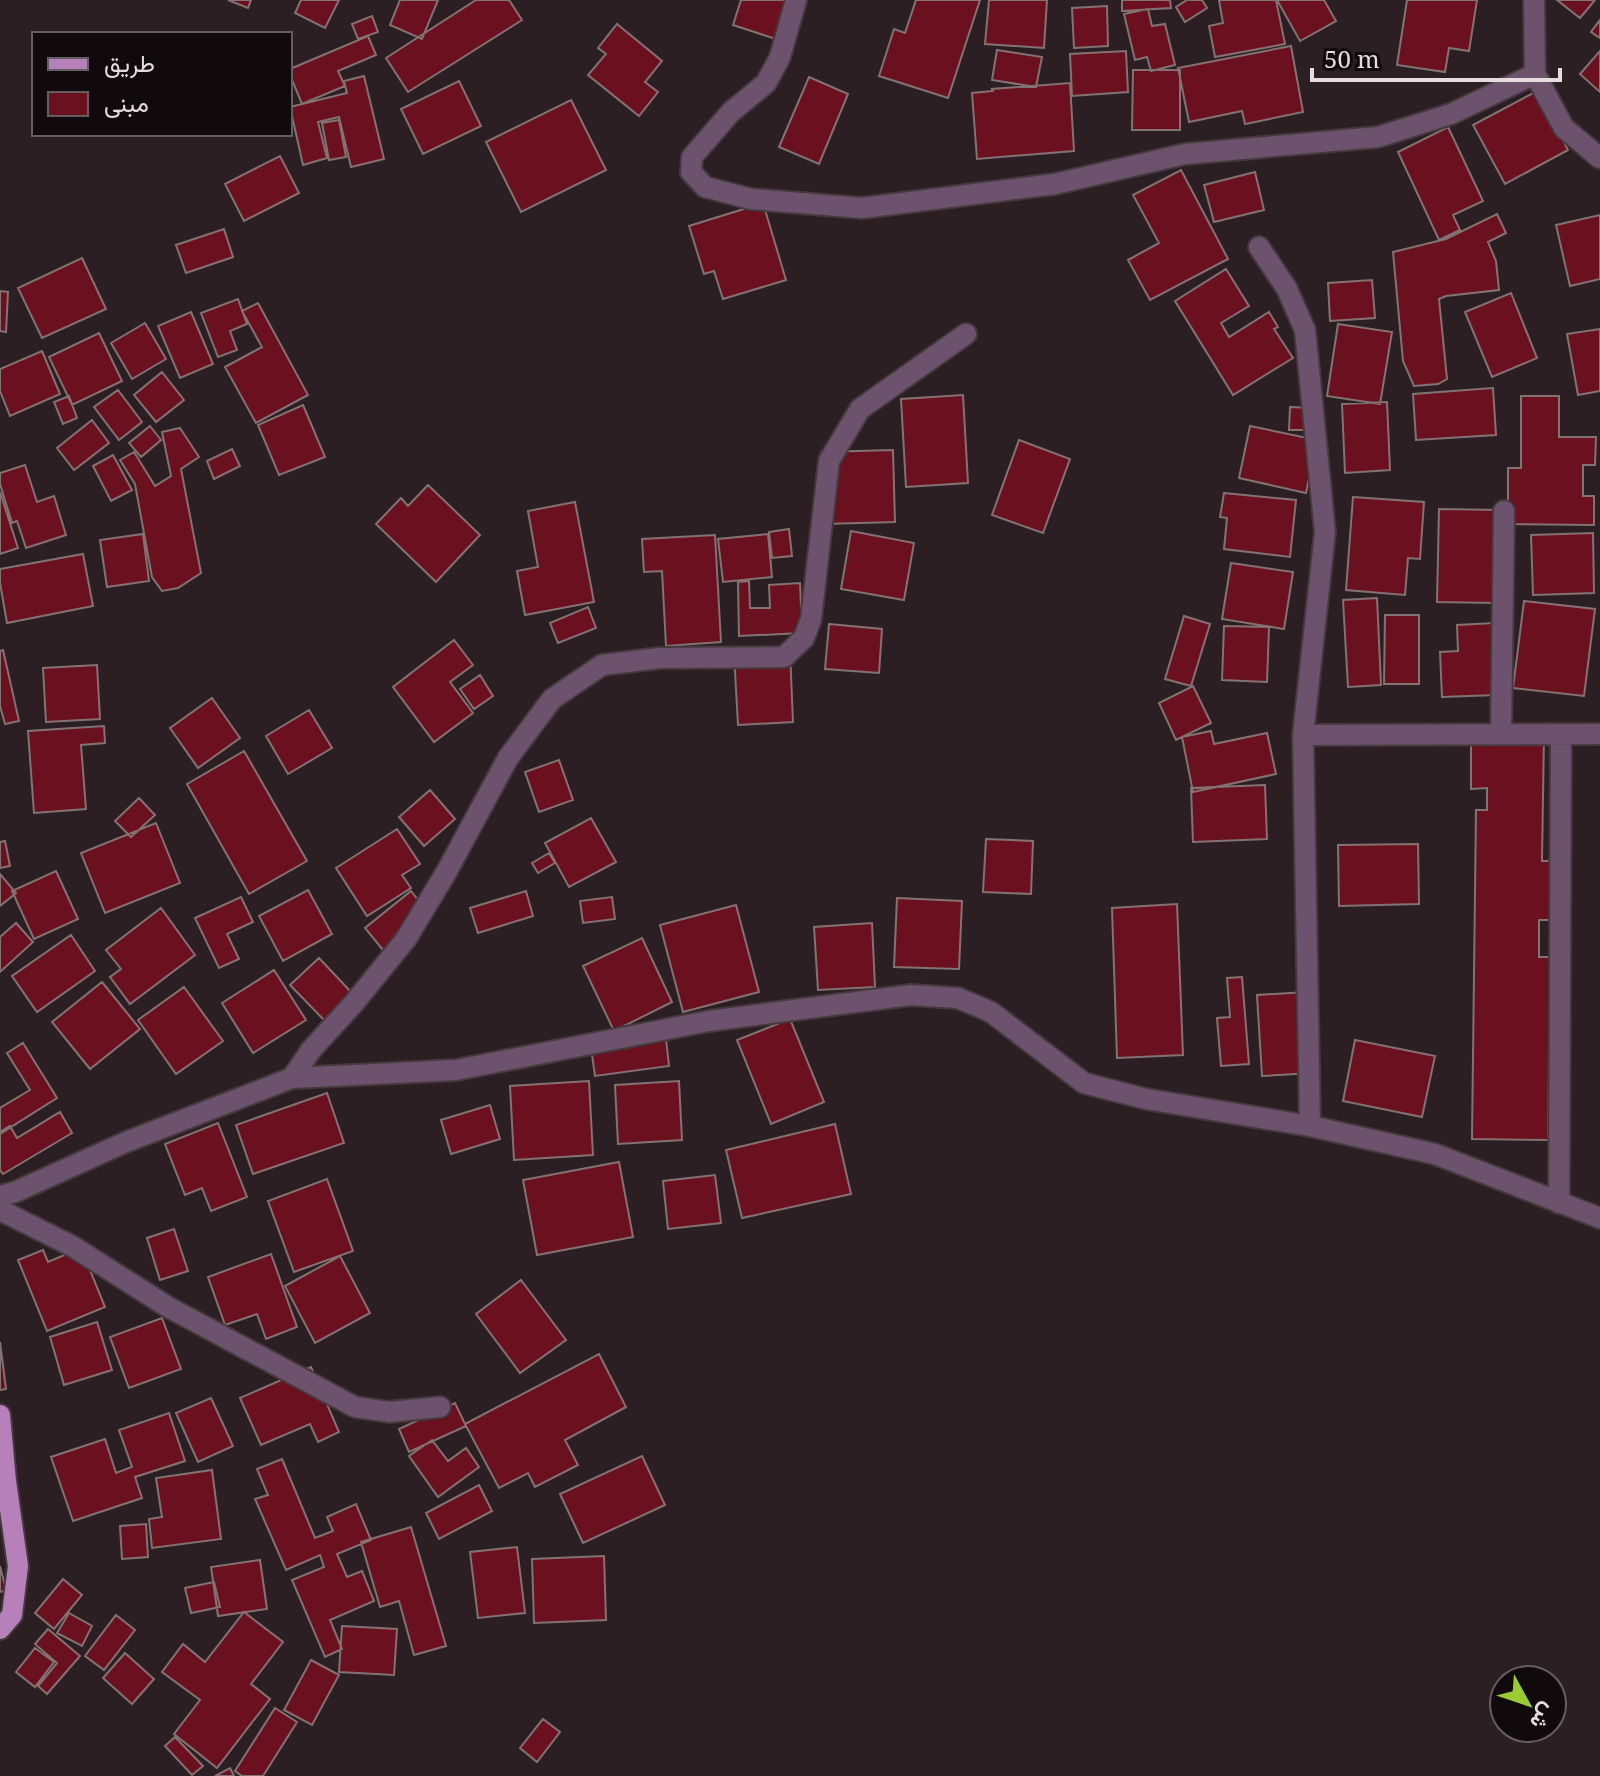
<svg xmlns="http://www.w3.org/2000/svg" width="1600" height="1776" font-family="'Noto Serif',Vazirmatn,serif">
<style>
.building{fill:#6a101f;stroke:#847272;stroke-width:2}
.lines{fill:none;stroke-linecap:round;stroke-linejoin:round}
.minor-casing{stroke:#46393e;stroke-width:24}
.major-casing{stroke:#46393e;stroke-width:24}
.minor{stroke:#6d526e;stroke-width:20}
.major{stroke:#b680ba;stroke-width:20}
</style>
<rect width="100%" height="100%" fill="#2c1f24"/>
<path class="building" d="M228,0H251L248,8Z
M301,0H339L325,28L295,13Z
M400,0H438L422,39L390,25Z
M476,0H509L522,20L408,92L386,58Z
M741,0H792L779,40L733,25Z
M916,0H980L948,98L879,76L894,29L905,33Z
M989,0H1047L1044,48L985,44Z
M1122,0H1170L1171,8L1122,11Z
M1187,0H1202L1207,8L1185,22L1176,7Z
M1219,0H1276L1285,44L1215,57L1209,26L1223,23Z
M1277,0H1324L1336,21L1300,41Z
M1407,0H1477L1469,51L1449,48L1445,72L1397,65Z
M1557,0H1595L1580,18Z
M1107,6L1108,46L1074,48L1072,8Z
M1148,9L1152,26L1165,24L1175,65L1151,71L1147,57L1135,60L1124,14Z
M372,16L378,32L358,39L352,24Z
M1600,20V38L1591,32Z
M617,24L662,61L645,82L658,92L639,116L588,75L606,54L598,48Z
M368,36L376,55L338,71L345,86L302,104L290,75V69Z
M1291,46L1303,112L1245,124L1242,111L1189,122L1178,68Z
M997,50L1042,57L1036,87L992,80Z
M1126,51L1128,92L1072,96L1070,54Z
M1600,51V92L1580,74Z
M1133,70H1180V130H1132Z
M364,76L384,159L351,167L339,117L318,122L327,158L303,165L290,107L347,93L344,81Z
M809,77L848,94L819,164L779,147Z
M459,81L481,126L423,154L401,109Z
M1070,83L1074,151L977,159L972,93L993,91L992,89Z
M1537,91L1568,150L1505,184L1473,125Z
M571,100L606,170L521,212L486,142Z
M339,120L346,157L329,160L322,123Z
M1448,127L1483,201L1453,215L1460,230L1439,240L1398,152Z
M280,156L299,193L244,221L225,184Z
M1181,170L1228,259L1150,300L1128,260L1159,243L1133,195Z
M1255,172L1264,210L1214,222L1204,185Z
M763,203L786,280L723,299L714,271L704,274L689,226Z
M1497,214L1506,233L1488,242L1496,261L1499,290L1446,296L1439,299L1447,379L1438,384L1414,386L1403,361L1393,252L1446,239Z
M1600,215V279L1570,286L1556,225Z
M224,229L233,257L186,273L176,245Z
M82,258L106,309L42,338L18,288Z
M1226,269L1249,306L1221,323L1229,337L1269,312L1278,327L1274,329L1293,358L1233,395L1175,301Z
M1372,280L1375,318L1330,321L1328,283Z
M0,291L8,292L6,332L0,331Z
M1511,293L1537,358L1492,377L1465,312Z
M238,299L247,324L230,331L237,350L218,357L201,313Z
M258,303L308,395L256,423L225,367L262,347L242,311Z
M191,312L213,364L180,378L158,326Z
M145,323L166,359L132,379L111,343Z
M1338,324L1392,332L1380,404L1327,396Z
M1600,329V391L1578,395L1567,334Z
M99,333L122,381L72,405L49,357Z
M42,351L60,394L10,416L0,391V369Z
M162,372L184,400L156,422L134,395Z
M1493,388L1496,435L1416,440L1413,394Z
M118,390L142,422L119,440L94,407Z
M963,395L968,483L906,487L901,399Z
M69,396L77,418L63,424L54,402Z
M1521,396H1559V437H1596L1595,465H1583V496H1594V525L1508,524V468H1521Z
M1387,402L1390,470L1345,473L1342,404Z
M303,405L325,457L279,475L258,425Z
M1290,407L1312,408V430H1289Z
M92,420L109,443L74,470L57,448Z
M150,426L161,440L141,457L129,443Z
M1250,426L1317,440L1306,493L1239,478Z
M180,428L199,457L181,469L201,573L178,588L162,591L152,577L135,484L120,460L134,452L155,486L171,476L162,432Z
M1019,440L1070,459L1043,533L992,515Z
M232,449L240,466L214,479L207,461Z
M893,450L895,522L823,524L821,452Z
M113,455L132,490L111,501L93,466Z
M25,465L37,502L54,496L66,535L26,548L17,521L12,523L0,484V473Z
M428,485L480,535L436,582L376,524L401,498L408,506Z
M0,492L18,548L0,554Z
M1224,493L1296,500L1290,557L1224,549L1227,518L1220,517Z
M1353,497L1424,502L1420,559L1408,558L1405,595L1346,590Z
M575,502L594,602L525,615L517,571L538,567L528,511Z
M1439,509L1499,510L1497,603L1437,602Z
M789,529L792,556L772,558L769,532Z
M851,531L914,543L904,600L841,589Z
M1593,533L1594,593L1533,595L1531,535Z
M143,534L149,581L107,587L100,540Z
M768,534L772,577L723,582L718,539Z
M715,535L721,642L666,646L662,571L644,572L642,539Z
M83,554L93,606L7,623L0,583V569Z
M1231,563L1293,572L1284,629L1222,619Z
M749,581L750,608H770L769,585L800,583L802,633L739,636L738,582Z
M1377,598L1381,685L1348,687L1343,600Z
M1524,601L1595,609L1584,696L1513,688Z
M588,607L596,628L558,643L550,623Z
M1385,615H1419V684H1384Z
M1184,616L1210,624L1191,686L1165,679Z
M1494,623L1496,695L1442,697L1440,652L1458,651L1457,625Z
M829,624L882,629L879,673L825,669Z
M1224,626L1269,627L1267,682L1222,680Z
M454,640L473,665L450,682L473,713L434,742L393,687Z
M3,650L19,721L5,724L0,706V651Z
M790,651L793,722L738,725L734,654Z
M97,665L100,719L46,722L43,668Z
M480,675L493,696L474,709L460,689Z
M1193,686L1211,723L1176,740L1159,703Z
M212,698L240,738L198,768L170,728Z
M309,710L332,748L288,774L266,736Z
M104,726L105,743L81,745L86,809L34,813L28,731Z
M1211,731L1214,744L1267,733L1276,774L1193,792L1182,737Z
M1471,733H1544L1542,861H1551L1550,920H1539V957H1550L1548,1140L1472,1139L1476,810H1487V788L1471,789Z
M244,751L307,861L249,894L187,784Z
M559,760L573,800L539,812L525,772Z
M1265,785L1267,839L1193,842L1191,788Z
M430,790L455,819L424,846L399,817Z
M139,798L155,815L131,837L115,821Z
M591,818L616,862L569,887L545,843Z
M156,823L180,883L105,913L81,853Z
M397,829L420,864L402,875L411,888L367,916L336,868Z
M986,839L1033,841L1031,894L983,892Z
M5,841L10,866L0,868V842Z
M1418,844L1419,904L1339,906L1338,845Z
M549,853L555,863L538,873L532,863Z
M56,871L78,919L34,939L12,891Z
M0,874L16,893L0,906Z
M308,890L332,934L283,961L259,916Z
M411,891L429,914L383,950L365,928Z
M526,891L533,916L478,933L470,908Z
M241,897L253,922L227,934L239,959L219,968L195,918Z
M612,897L615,919L583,923L580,901Z
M897,898L962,901L959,969L894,967Z
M1177,904L1183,1055L1117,1058L1112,908Z
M736,905L759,992L683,1012L660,925Z
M161,908L195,955L130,1004L110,977L121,969L106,950Z
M16,923L33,942L0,972V937Z
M872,923L875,987L818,990L814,927Z
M71,935L95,971L37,1012L12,976Z
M642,938L672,1002L614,1031L583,966Z
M319,958L352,993L324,1020L290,985Z
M274,970L306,1020L253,1053L222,1003Z
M1242,977L1249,1064L1221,1066L1217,1018L1230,1017L1227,978Z
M102,982L140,1029L90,1069L52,1022Z
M184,987L223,1041L176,1074L138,1020Z
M1306,992L1311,1073L1262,1076L1257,995Z
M790,1019L824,1102L771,1124L737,1040Z
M665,1030L669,1066L595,1076L590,1040Z
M1355,1040L1435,1056L1422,1117L1343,1101Z
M23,1043L57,1098L0,1134V1108L30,1090L7,1053Z
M589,1081L593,1155L514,1160L510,1086Z
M679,1081L682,1140L618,1144L615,1085Z
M327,1093L344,1143L253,1174L236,1125Z
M490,1105L500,1139L451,1154L441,1120Z
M60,1112L72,1133L3,1174L0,1170V1132L10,1126L17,1138Z
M218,1123L247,1197L211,1211L202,1188L185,1195L165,1144Z
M835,1124L851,1194L742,1218L726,1150Z
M619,1162L633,1237L537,1255L523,1180Z
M715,1175L721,1223L668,1229L663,1181Z
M327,1179L353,1251L294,1272L268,1201Z
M174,1229L188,1271L160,1280L147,1238Z
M81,1248L105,1307L47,1331L18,1260L43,1250L48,1262Z
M271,1254L297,1327L266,1339L257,1314L225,1325L208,1277Z
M340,1256L370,1313L315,1343L285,1286Z
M521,1280L566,1340L520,1373L476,1314Z
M162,1318L181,1369L129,1388L110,1337Z
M97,1322L112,1370L64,1385L50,1337Z
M0,1342L6,1389L0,1390Z
M599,1354L626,1407L565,1440L578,1465L535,1487L528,1473L499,1488L465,1424Z
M311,1367L339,1432L318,1442L310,1424L261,1445L240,1398Z
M211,1398L233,1446L198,1462L176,1413Z
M455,1403L466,1426L409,1452L399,1429Z
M169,1413L185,1461L135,1477L142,1498L73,1521L51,1457L105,1439L116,1473L132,1467L119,1430Z
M432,1440L448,1461L466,1448L479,1467L438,1497L409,1456Z
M642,1456L665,1505L583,1543L560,1494Z
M282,1459L315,1538L333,1531L327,1517L356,1504L371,1540L337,1554L347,1577L362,1571L374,1601L330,1620L342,1649L325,1657L292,1580L324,1567L320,1555L286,1570L255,1499L268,1495L257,1469Z
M212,1470L221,1539L152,1548L149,1519L162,1517L156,1478Z
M479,1485L492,1511L439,1539L426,1513Z
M146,1524L148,1557L122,1559L120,1526Z
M411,1527L446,1646L414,1655L399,1601L380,1607L361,1542Z
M517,1547L525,1613L478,1618L470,1552Z
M604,1556L606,1620L534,1623L532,1559Z
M260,1560L267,1609L218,1616L211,1567Z
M0,1566L6,1590L0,1592Z
M63,1579L82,1595L54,1629L35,1613Z
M214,1582L220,1607L191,1613L185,1588Z
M244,1612L283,1642L251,1684L270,1699L217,1768L174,1734L200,1700L162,1672L183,1644L205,1662Z
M69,1613L92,1626L82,1646L57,1633Z
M116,1615L135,1630L104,1670L85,1656Z
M342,1626L397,1629L394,1675L339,1672Z
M48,1629L80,1656L47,1694L38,1686L57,1663L35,1644Z
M35,1648L54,1662L35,1687L16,1672Z
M125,1653L154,1679L132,1704L103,1678Z
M311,1660L339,1675L312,1725L284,1710Z
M275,1708L297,1722L263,1776H242L235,1771Z
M543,1719L560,1732L537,1762L520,1748Z
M175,1737L203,1766L192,1775L165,1746Z
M230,1768L234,1776H215Z"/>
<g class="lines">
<g class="minor-casing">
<path id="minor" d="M796,0L780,57L766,83L731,112L692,157L691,172L705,187L751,199L862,208L1055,184L1185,154L1378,137L1451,114L1535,74
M1534,0L1535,74L1564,128L1600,158
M1259,247L1287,289L1305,330L1325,532L1303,735L1310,1126
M1501,734L1504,511
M1303,735L1600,734
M292,1078L311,1050L354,1003L406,939L447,871L508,758L552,699L602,665L660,658L784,657L804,638L811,619L829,461L860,409L966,334
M0,1196L15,1192L126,1142L292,1078L456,1070L709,1021L911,995L958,998L991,1012L1084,1083L1146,1099L1310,1126L1435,1154L1600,1218
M1559,1203L1561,734
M0,1210L72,1246L168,1307L355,1407L389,1412L440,1407"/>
</g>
<g class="major-casing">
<path id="major" d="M0,1415L6,1481L18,1566L12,1615L0,1629"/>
</g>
<use href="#minor" class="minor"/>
<use href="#major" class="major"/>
</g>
<rect x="32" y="32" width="260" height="104" fill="#100a0d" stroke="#655e61" stroke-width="2"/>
<rect x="48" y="58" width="40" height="12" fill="#b680ba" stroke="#655e61" stroke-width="2"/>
<text x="104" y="72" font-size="24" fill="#e5dce0">طريق</text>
<rect x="48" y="92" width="40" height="24" fill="#6a101f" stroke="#655e61" stroke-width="2"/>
<text x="104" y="112" font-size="24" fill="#e5dce0">مبنى</text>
<g transform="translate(1528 1704) rotate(130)"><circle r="38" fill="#100a0d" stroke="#655e61" stroke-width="2"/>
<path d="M0-6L14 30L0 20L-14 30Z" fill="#9bcb33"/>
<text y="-12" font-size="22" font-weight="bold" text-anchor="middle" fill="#e5dce0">ش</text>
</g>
<path d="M1312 68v12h248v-12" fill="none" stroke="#e5dce0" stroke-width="4"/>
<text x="1324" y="68" font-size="24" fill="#e5dce0" stroke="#100a0d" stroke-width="6" paint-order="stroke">50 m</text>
</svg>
